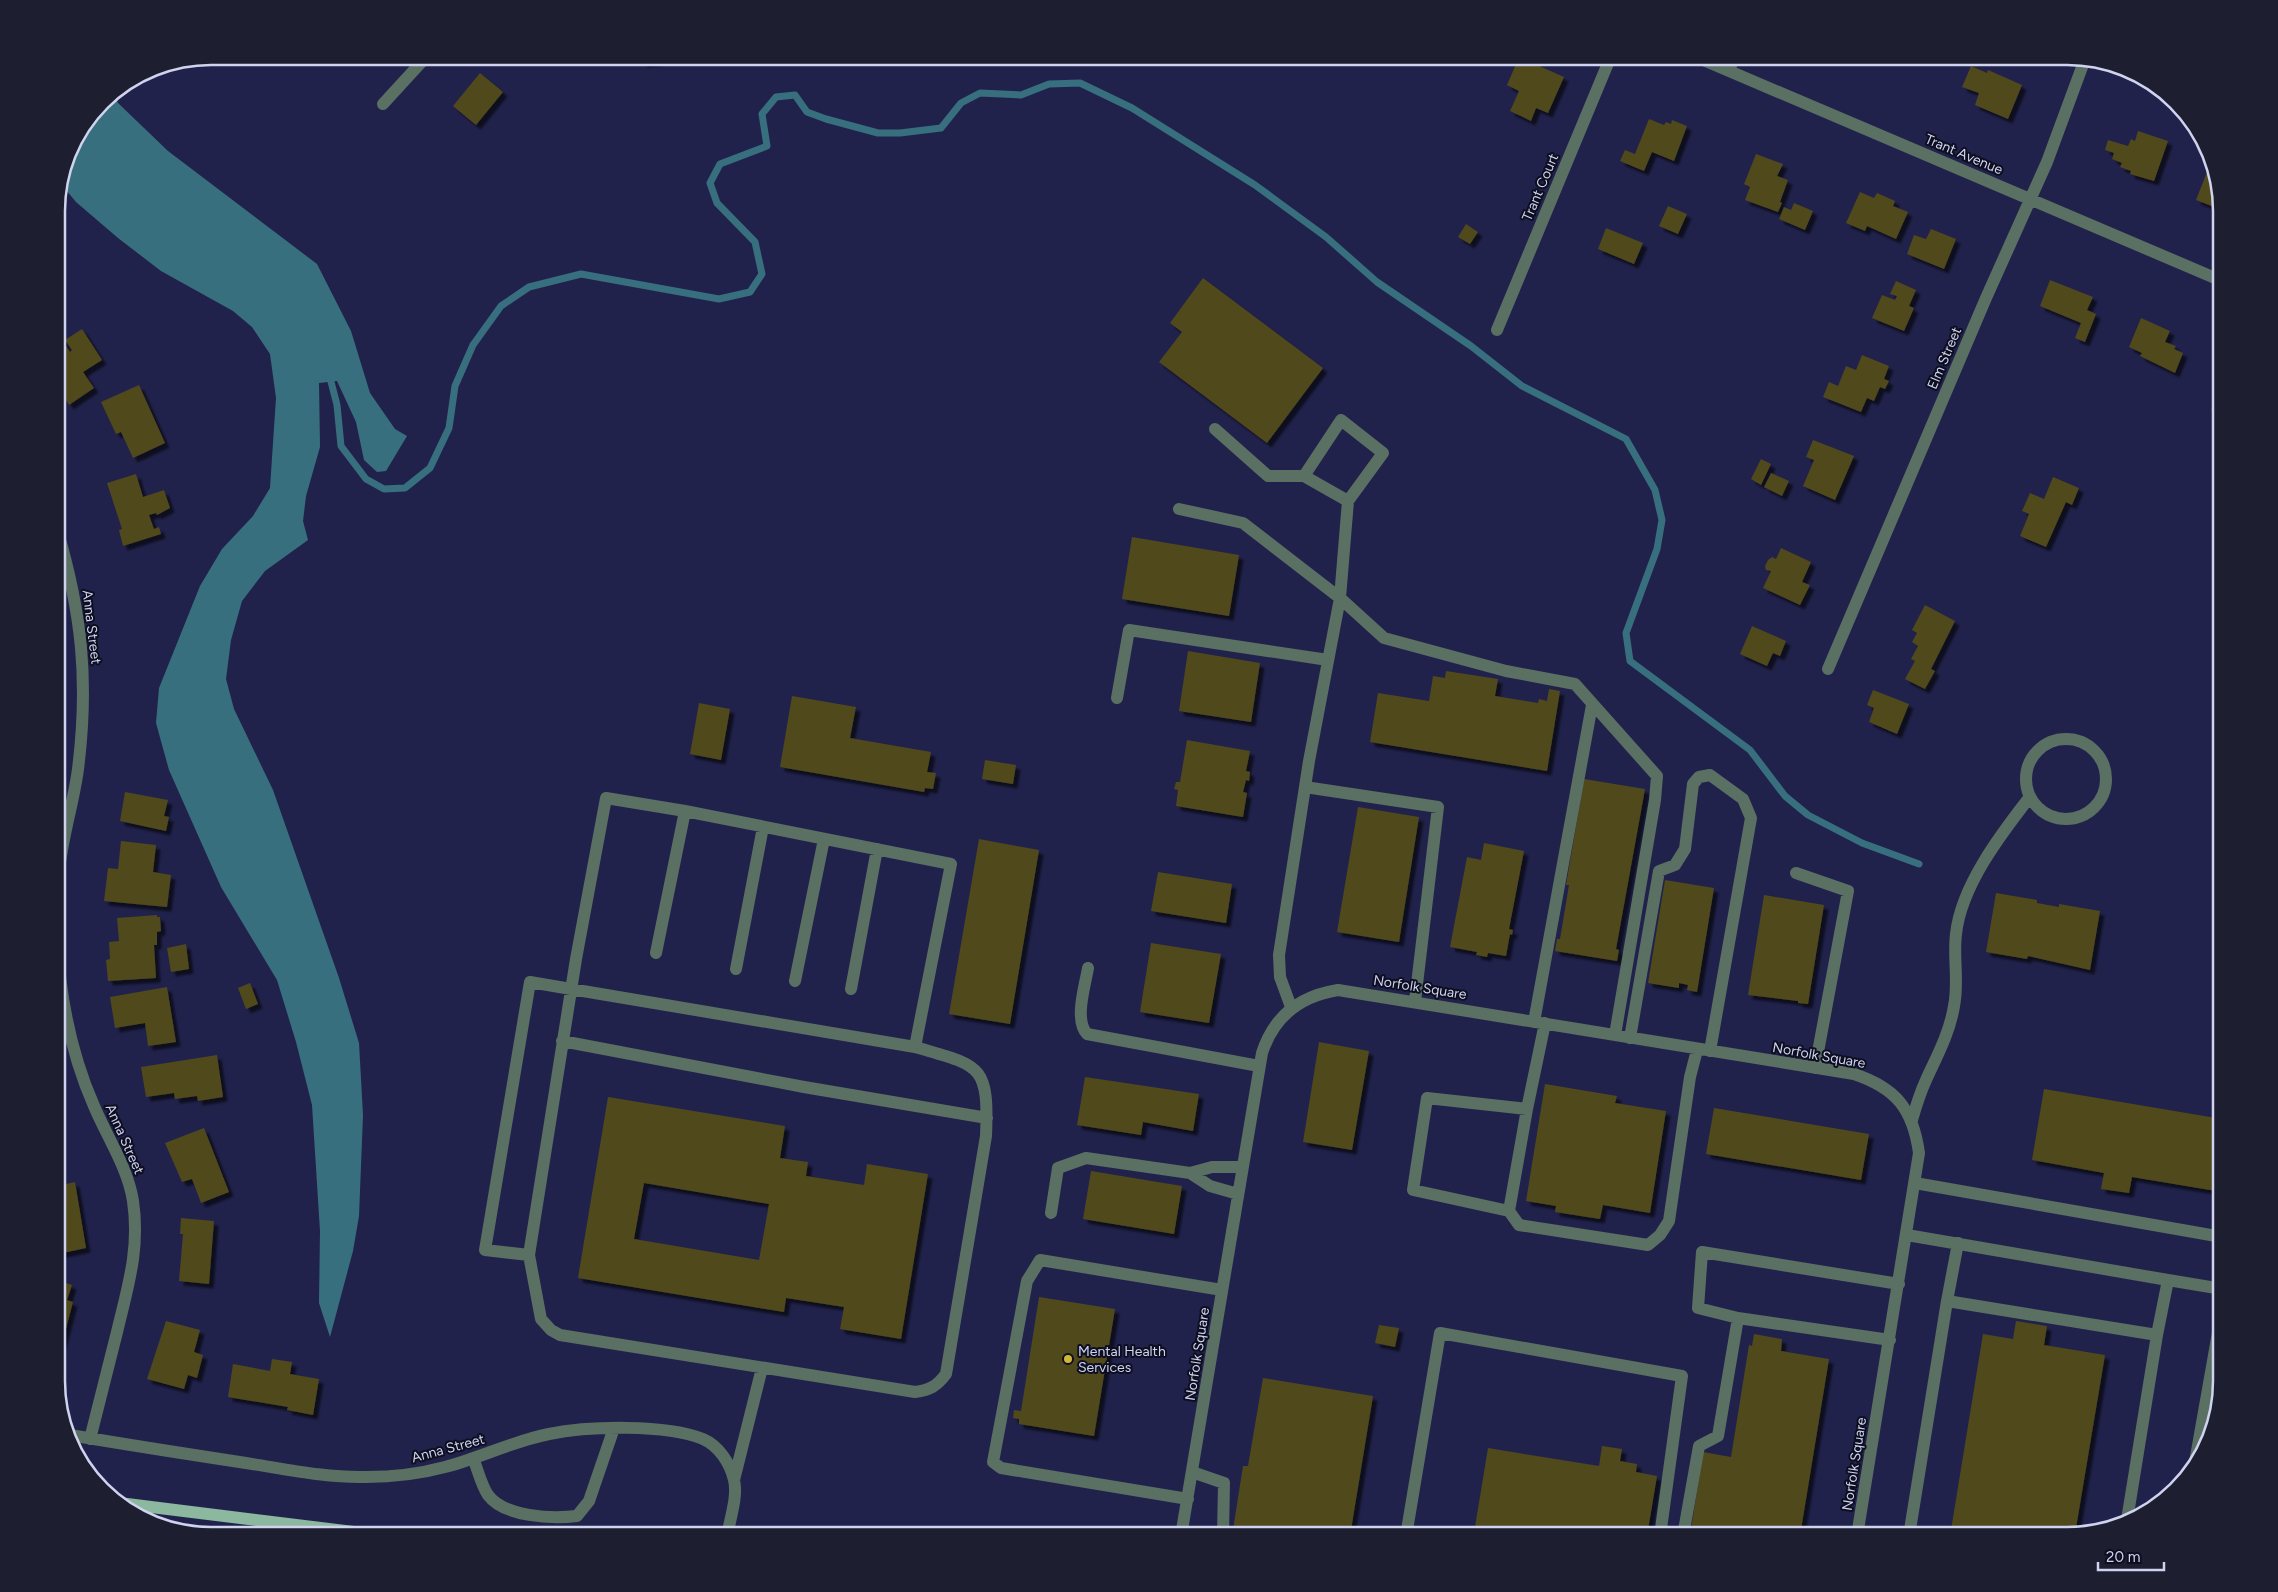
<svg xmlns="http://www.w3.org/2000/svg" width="2278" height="1592" font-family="Figtree,sans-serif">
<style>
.water{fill:#386f7f}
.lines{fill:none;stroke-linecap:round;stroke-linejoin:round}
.stream{stroke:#386f7f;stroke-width:7}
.building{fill:#50481c;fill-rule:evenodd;filter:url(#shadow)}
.minor{stroke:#5a7063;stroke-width:12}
.major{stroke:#8bb89e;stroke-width:12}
.poi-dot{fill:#cfb837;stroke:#0d0e20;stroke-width:2}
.labels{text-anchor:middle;stroke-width:4;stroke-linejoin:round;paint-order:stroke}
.street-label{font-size:14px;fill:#cfd3ee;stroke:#0d0e20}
.poi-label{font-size:14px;fill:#cfd3ee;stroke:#0d0e20;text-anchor:start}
.rim{fill:none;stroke:#cfd3ee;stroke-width:2.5}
</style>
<defs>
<filter id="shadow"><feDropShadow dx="4.5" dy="4.5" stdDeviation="1" flood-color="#0009"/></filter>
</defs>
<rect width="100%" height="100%" fill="#21224b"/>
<path class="water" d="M114,94L118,103L168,151L317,264L351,331L370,393L395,429L407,436L386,471L377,472L364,460L356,422L337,381L319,383L320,447L306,496L303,521L308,540L265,571L242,601L231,640L226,679L234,709L273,790L339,978L359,1043L363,1115L359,1216L353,1251L330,1337L319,1303L320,1231L312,1105L296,1042L277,980L221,887L169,770L156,723L159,688L200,586L222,549L253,516L270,488L276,398L270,354L252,327L233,311L161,271L118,238L76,202L61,184L68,152L102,101Z"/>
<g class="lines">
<path class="stream" d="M329,374L337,405L341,446L366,479L384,489L405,488L430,468L449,428L455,386L473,345L501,306L529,287L581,274L719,299L750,292L762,274L755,242L717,203L710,183L720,164L767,146L762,114L776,97L795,95L807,112L826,119L878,133H900L941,128L961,103L980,93L1021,95L1049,84L1080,83L1132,108L1255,185L1326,237L1377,282L1471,346L1522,386L1626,439L1655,490L1662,520L1657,549L1626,633L1630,661L1750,750L1785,796L1808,815L1862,843L1919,864"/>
</g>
<path class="building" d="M642,56H658L659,61L643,63Z
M1519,57L1564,77L1548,113L1536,108L1531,121L1510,111L1519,91L1507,85Z
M1971,66L1987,73L1988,70L2022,85L2008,119L1975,105L1979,93L1962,87Z
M480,73L503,92L476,125L453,106Z
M1649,119L1664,125L1666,122L1671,124L1672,120L1687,126L1674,161L1652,152L1644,171L1620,161L1625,150L1635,154Z
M2138,131L2168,141L2154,181L2130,174L2131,171L2120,167L2122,163L2112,159L2114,153L2105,150L2108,140L2128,146L2131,139L2135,141Z
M1756,154L1783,164L1777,176L1788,180L1780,202L1782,203L1778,212L1745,200L1750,187L1744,184Z
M2207,172L2212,174L2222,210L2196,200Z
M1860,192L1874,198L1877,193L1895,201L1893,206L1908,212L1896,239L1867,226L1865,231L1846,223Z
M1794,203L1813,211L1805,230L1779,219L1784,207L1791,210Z
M1668,206L1687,214L1678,234L1659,226Z
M1466,224L1478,232L1470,244L1458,237Z
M1606,228L1643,243L1634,264L1598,249Z
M1931,229L1956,239L1944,269L1907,254L1914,235L1926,239Z
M1203,278L1323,368L1267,443L1159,362L1182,332L1170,323Z
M2050,280L2093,297L2087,310L2096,314L2085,342L2075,338L2081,323L2040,306Z
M1896,281L1916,290L1909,306L1914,308L1904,331L1872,318L1882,295L1895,300L1897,296L1890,294Z
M2141,318L2170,331L2165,342L2176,346L2174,349L2183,353L2175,373L2140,356L2142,353L2129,347Z
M82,329L102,360L83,372L94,388L69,405L57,385V338L60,336L70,352L72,350L65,340Z
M1862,355L1889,366L1884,379L1889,381L1885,389L1880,387L1874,401L1867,398L1861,412L1823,397L1829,382L1838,386L1846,366L1856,370Z
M139,385L165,443L133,458L121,432L116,434L101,402Z
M2220,392L2222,393V416L2211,410Z
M1813,440L1854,456L1835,500L1803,486L1814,460L1806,457Z
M1761,459L1771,464L1761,485L1751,479Z
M1771,473L1789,481L1782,496L1764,487Z
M136,474L143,497L164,490L170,508L157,515L156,513L149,515L154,529L159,527L161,534L123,546L119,530L122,529L107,483Z
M2053,477L2079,488L2072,505L2066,502L2046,547L2020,536L2029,514L2022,511L2030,493L2044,499Z
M1132,537L1239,555L1229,616L1122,599Z
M1781,548L1811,562L1802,582L1810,585L1800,605L1763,588L1771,571L1766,570L1765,566L1768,560L1772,557L1776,559Z
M1925,605L1955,621L1931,669L1935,671L1925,689L1905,679L1915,661L1911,659L1918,646L1912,642L1917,633L1912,630Z
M1752,626L1786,641L1780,656L1773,653L1767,666L1740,654Z
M1188,651L1260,663L1251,722L1179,711Z
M1446,671L1498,679L1495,696L1538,703L1539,699L1547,701L1549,689L1560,691L1547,771L1370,742L1378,693L1429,701L1433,676L1445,678Z
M1873,690L1909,704L1897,734L1869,722L1874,708L1867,705Z
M792,696L856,707L850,738L931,752L927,772L936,773L933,789L925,788L924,792L780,767Z
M699,703L730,709L721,760L690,754Z
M1187,740L1250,751L1246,771L1250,772L1249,781L1246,780L1243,792L1247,793L1243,817L1176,806L1178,790L1174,789L1176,782H1180Z
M985,760L1016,765L1013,784L982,779Z
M1584,779L1645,789L1616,949L1619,950L1617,961L1555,951L1557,939H1560L1569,885H1566Z
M125,792L168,800L164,816L169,817L166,831L120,821Z
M1358,807L1419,817L1399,942L1337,932Z
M979,839L1039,850L1010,1024L949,1014Z
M121,841L156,845L153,872L171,875L167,907L104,901L108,868L118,869Z
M1484,843L1524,851L1509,929L1513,930L1512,935L1510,934L1506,956L1488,953L1487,957L1476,955L1477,952L1450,947L1467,857L1481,860Z
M1158,872L1232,884L1226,923L1151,911Z
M1665,880L1714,888L1697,992L1687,990L1688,985L1679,983V988L1648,983Z
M1996,893L2037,900V903L2059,907V904L2100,911L2090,970L2028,956L2027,959L1986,952Z
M1764,895L1824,905L1808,1004L1798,1003V1001L1748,995Z
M157,915V917H160L161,931L157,932V945H154L156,978L108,981L106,960L110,959L109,942L119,941L117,918Z
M1151,943L1221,954L1209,1023L1140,1012Z
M186,944L189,969L171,972L167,948Z
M250,983L258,1004L246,1009L238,988Z
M167,987L176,1042L148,1046L145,1023L115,1028L110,997Z
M1319,1042L1369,1051L1352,1150L1303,1142Z
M217,1055L223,1097L198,1101L197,1096L175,1099L174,1093L146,1097L141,1067Z
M1085,1077L1199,1094L1193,1131L1143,1122L1141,1135L1077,1125Z
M1545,1084L1617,1096L1615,1103L1666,1111L1650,1213L1603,1205L1600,1219L1555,1212L1556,1206L1526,1201Z
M2044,1089L2222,1119V1192L2132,1177L2129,1193L2101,1189L2104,1173L2032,1160Z
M608,1097L785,1126L780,1158L808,1162L806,1176L864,1185L867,1164L928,1174L901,1339L840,1329L844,1307L786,1298L784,1312L578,1278ZM644,1183L769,1204L759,1260L634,1239Z
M1714,1108L1869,1134L1861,1180L1706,1154Z
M204,1128L229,1192L201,1203L192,1179L182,1182L165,1143Z
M1091,1171L1182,1186L1174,1234L1083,1219Z
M75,1182L86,1248L58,1254L57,1186Z
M181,1218L214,1221L209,1284L179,1281L183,1234H180Z
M57,1280L72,1285L67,1300L73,1302L59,1355L57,1354Z
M1039,1297L1115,1309L1094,1436L1019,1424V1419L1013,1418L1014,1410L1021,1411Z
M166,1321L200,1330L194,1352L203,1355L197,1378L188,1375L184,1389L147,1379Z
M2016,1321L2047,1326L2044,1345L2105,1355L2075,1534L2067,1536H1950L1983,1334L2013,1339Z
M1379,1325L1399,1328L1395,1347L1375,1343Z
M1754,1334L1782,1339L1781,1351L1829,1359L1800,1536H1690L1703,1452L1731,1457L1749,1345L1752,1346Z
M272,1359L292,1362L290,1374L319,1379L313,1415L287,1410L288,1407L228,1397L233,1364L270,1371Z
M1263,1378L1373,1396L1350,1536H1232L1243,1466H1248Z
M1602,1446L1622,1449L1620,1461L1637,1464L1636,1472L1657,1476L1647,1536H1461L1462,1531L1474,1533L1488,1448L1599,1466Z"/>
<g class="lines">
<path class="minor" d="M1694,56L2222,281
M1729,70L1735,56
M383,104L427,56
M1497,330L1611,56
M1215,429L1268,476H1304L1348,501L1340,598L1309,761L1279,955L1280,977L1291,1007
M1304,476L1341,420L1383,453L1348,501
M1179,509L1243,523L1340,598L1384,638L1506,671L1575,684L1657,776L1655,800L1615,1035
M57,529C82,614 89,681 78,769C74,800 64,831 60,863C58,878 58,893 57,908
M1828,669L1986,298L2047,162L2085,59
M1117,698L1129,630L1328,660
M2026 779a40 40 0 1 1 80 0a40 40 0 1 1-80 0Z
M1305,787L1438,807L1415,1001
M1796,873L1848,891L1815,1068
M57,940C60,997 71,1054 94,1106C107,1137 128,1168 133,1201C140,1249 128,1286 117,1332C108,1367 99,1403 90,1439
M656,953L685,811
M1088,968C1085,986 1074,1020 1087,1034L1259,1066
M736,969L763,827
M795,981L824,839
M851,989L877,849
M1534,1022L1592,705
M1545,1023L1527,1109L1427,1098L1413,1190L1509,1211L1519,1225L1648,1245L1660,1235L1669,1221L1690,1077L1697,1050
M1630,1038L1659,871L1675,865L1685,849L1693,784L1699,777L1710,775L1743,799L1751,818L1710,1051
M562,1041L804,1087L987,1118
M1912,1120C1916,1106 1920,1093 1926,1080C1937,1056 1950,1032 1954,1006C1959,982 1953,958 1956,934C1961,886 2001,834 2029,798
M1915,1183L2222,1237
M1238,1194L1210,1186L1190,1173L1212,1167H1242
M1509,1211L1527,1109
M1051,1213L1058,1168L1086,1158L1190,1173
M1907,1235L2168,1280L2157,1335L1947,1301L1909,1536
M529,1255L485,1250L530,982L571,989L915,1047C980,1066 989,1063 986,1136L946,1374C937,1386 930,1390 915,1392L560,1335L551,1330L541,1319L529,1255L576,959L606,798L685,811L951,864L915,1047
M2168,1280L2222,1289
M1947,1301L1958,1243
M1890,1340L1738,1318L1698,1308L1702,1252L1899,1284
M70,1435C129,1445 187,1454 246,1463C285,1469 326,1478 366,1477C392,1477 419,1474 445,1467C480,1458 513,1441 549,1434C588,1426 666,1424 703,1439C719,1446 730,1463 734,1480C738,1496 730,1519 727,1536
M473,1458C478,1470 481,1485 488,1495C504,1517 552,1519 577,1516L589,1501L614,1428
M2194,1468L2222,1310
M1192,1472L1224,1483L1223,1536
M734,1480L762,1368
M1188,1499L1001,1468L993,1462L1027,1281L1040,1260L1222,1290
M2127,1520L2157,1335
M1181,1536L1262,1053C1274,1016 1300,996 1338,990L1854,1074C1896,1088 1913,1109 1919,1153L1857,1536
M1406,1536L1440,1333L1682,1376L1660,1536
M1683,1536L1699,1446L1718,1436L1738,1318"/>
<path class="major" d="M119,1503L386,1536"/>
</g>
<circle class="poi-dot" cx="1068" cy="1359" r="5"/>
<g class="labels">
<g class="street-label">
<text transform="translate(1964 154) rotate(23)" y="5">Trant Avenue</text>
<text transform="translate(1540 187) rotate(-67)" y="5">Trant Court</text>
<text transform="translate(1944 358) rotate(-67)" y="5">Elm Street</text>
<text transform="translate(92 627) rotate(83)" y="5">Anna Street</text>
<text transform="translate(1420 987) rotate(9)" y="5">Norfolk Square</text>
<text transform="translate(1819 1055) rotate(10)" y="5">Norfolk Square</text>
<text transform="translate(125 1139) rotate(66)" y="5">Anna Street</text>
<text transform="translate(1197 1354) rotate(-81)" y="5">Norfolk Square</text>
<text transform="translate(448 1448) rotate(-15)" y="5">Anna Street</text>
<text transform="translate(1854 1464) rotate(-81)" y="5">Norfolk Square</text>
</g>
<g class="poi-label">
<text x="1078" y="1356">Mental Health<tspan x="1078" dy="16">Services</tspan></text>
</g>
</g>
<path d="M0 0H2278V1592H0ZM211 65H2067A146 146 0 0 1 2213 211V1381A146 146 0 0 1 2067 1527H211A146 146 0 0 1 65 1381V211A146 146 0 0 1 211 65Z" fill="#1d1e30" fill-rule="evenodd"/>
<path class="rim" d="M211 65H2067A146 146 0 0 1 2213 211V1381A146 146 0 0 1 2067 1527H211A146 146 0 0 1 65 1381V211A146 146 0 0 1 211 65Z"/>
<path d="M2098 1562v8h66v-8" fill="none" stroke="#cfd3ee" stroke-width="2.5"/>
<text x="2106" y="1562" font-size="15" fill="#cfd3ee" stroke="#0d0e20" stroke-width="4" paint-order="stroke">20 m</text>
</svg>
